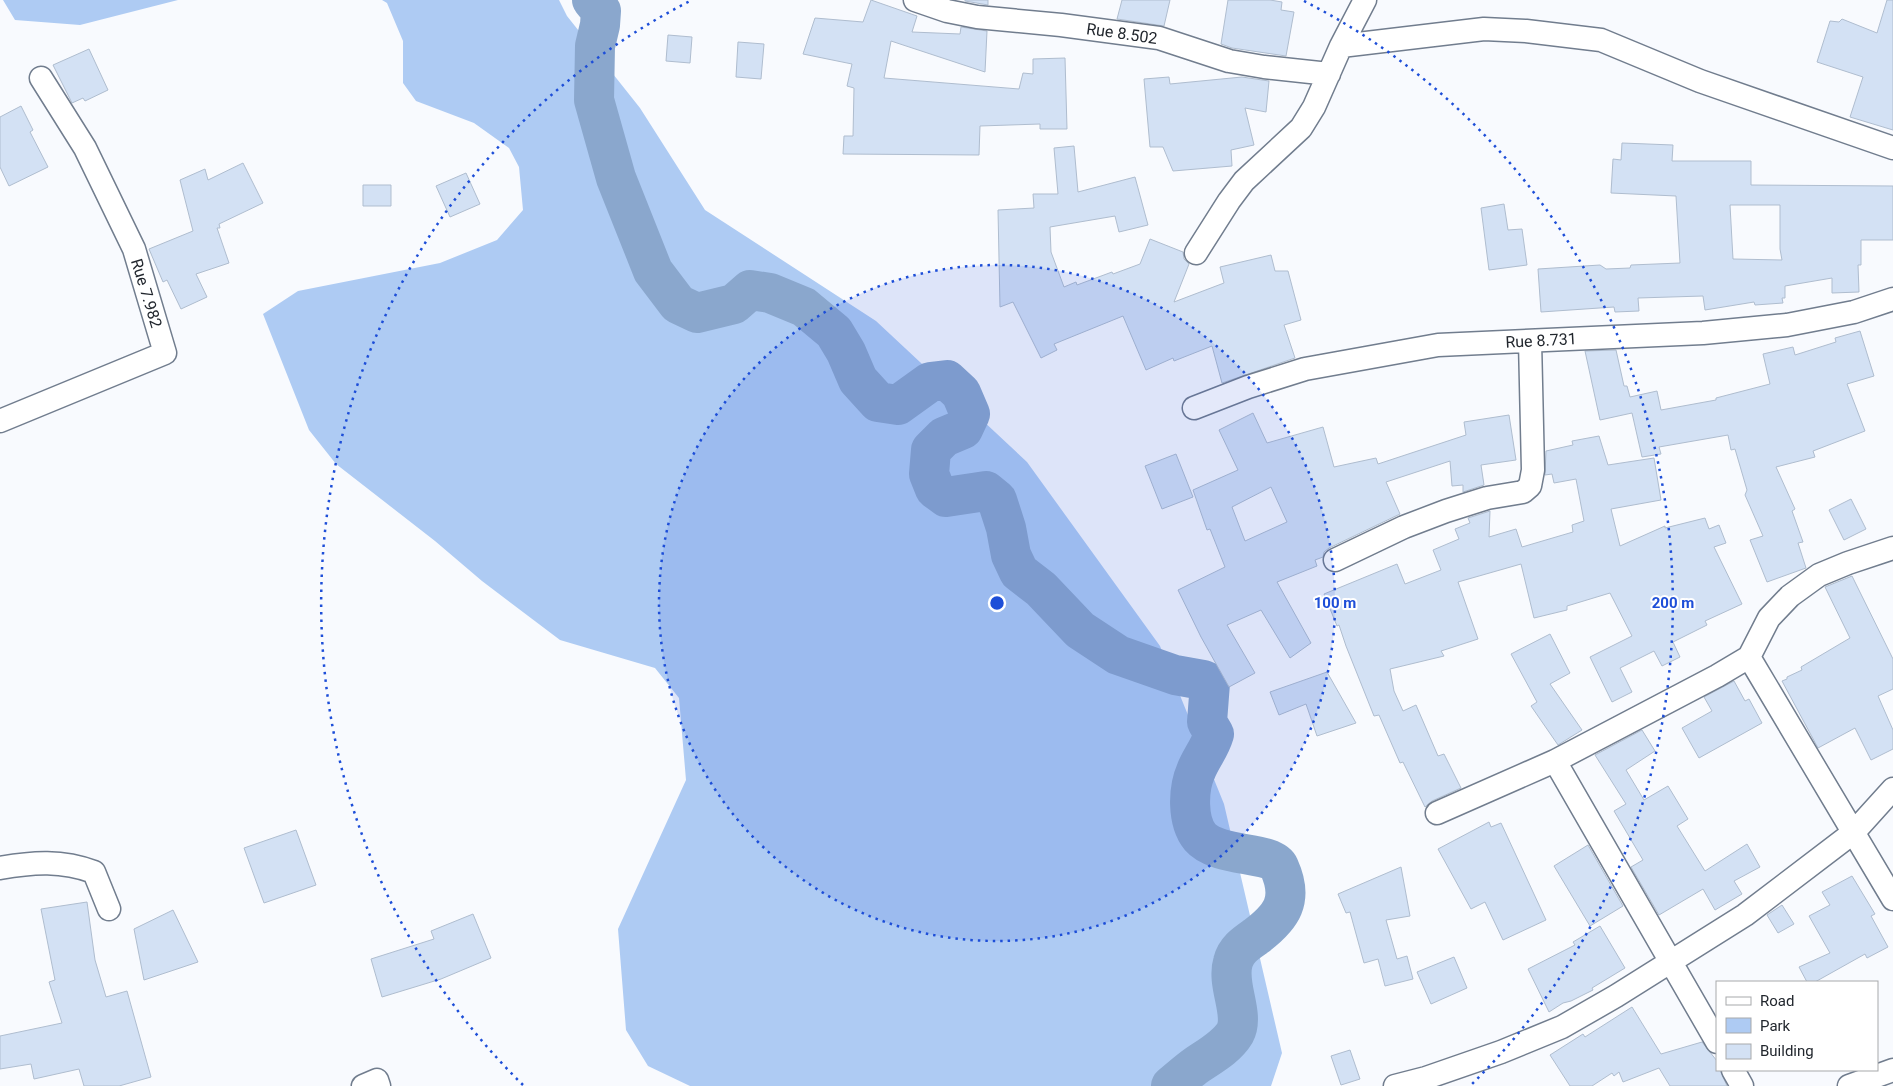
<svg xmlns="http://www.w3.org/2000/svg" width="1893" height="1086" font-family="Roboto,sans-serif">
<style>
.green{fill:#aecbf3}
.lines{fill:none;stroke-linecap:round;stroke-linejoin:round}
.river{stroke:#8aa7cd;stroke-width:40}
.building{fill:#d3e1f4;stroke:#afbdcf;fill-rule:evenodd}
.street-casing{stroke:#717d8e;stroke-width:25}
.street{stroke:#fff;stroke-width:22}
.ring{fill:none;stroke:#1d4ed8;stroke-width:2.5;stroke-dasharray:2.5 5}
.labels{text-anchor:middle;stroke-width:4;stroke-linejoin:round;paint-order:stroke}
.street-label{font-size:16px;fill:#22272e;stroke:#fff}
.centre{fill:#1d4ed8;stroke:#fff;stroke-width:2.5}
.ring-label{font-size:15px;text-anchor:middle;font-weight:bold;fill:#1d4ed8;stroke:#fff;stroke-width:4;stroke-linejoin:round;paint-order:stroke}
</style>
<rect width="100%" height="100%" fill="#f8fafe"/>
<path class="green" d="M3,0H178L80,25L15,20Z
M382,0H559L567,16L640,108L705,210L876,321L1027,462L1160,646L1224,804L1282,1053L1271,1086H690L648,1066L626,1030L618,929L686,780L679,698L655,668L560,640L482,581L435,541L336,464L309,430L263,314L298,291L440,263L497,240L523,210L519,167L509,148L474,123L416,101L403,83V41L387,3Z"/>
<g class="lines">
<path class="river" d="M592,0L601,11L600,25L595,46L594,100L616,178L653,271L678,304L697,313L734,304L750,290L770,293L804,307L834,332L846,352L858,380L878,402L898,405L930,382L947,380L961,393L970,414L963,429L944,437L931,450L929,474L935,489L946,497L986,491L997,500L1006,528L1011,555L1019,572L1041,589L1080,630L1118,655L1175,675L1203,680L1210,683L1207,722L1214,734C1210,748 1201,758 1196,771C1188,789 1187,821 1200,837C1218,858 1272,851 1279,867C1294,900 1282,917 1255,937C1245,944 1236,950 1233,962C1226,985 1245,1014 1235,1033C1226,1048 1208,1057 1194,1067C1186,1073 1178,1080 1171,1086"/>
</g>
<path class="building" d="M871,0L917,16L912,32L960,34L961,27L987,31L985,72L891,41L884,78L1019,89L1023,73L1033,74V59L1065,58L1067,129H1040V124L980,126L979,155L843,154L844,136H853L854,88L847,86L852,64L803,54L815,18L863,22Z
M965,0H988V5L965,1Z
M1122,0H1170L1164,26L1117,19Z
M1228,0H1270L1282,2L1281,10L1294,12L1286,56L1232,48L1221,44Z
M1887,0H1893V130L1850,117L1863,77L1817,62L1830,21L1839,22L1842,19L1877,33Z
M668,35L692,37L690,63L666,61Z
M738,42L764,44L761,79L736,77Z
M89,49L108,90L85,101L83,98L72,103L53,65Z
M1169,77L1170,84L1242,77L1269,81L1266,112L1245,108L1254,145L1231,150L1232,166L1173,171L1163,147H1150L1144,79Z
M21,106L33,130L30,132L48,167L9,186L0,167V117Z
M1622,143L1673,145L1672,161H1751V185L1893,186V240H1861V265H1858L1859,292L1832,293V278L1785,286V298H1782L1783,303L1755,305L1754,302L1705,310L1703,296L1638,298L1639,311L1615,312L1614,307L1541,312L1538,269L1600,265L1606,269L1630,268L1631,265L1680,263L1676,196L1611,193L1613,159L1621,160ZM1730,205H1780V249L1782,260L1733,259Z
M1074,146L1078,192L1135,177L1148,225L1119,232L1115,216L1050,227L1051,252L1064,287L1076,282L1077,285L1112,272L1113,274L1140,264L1150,239L1183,252L1184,259L1189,264L1174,302L1224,283L1220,267L1271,255L1275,271H1288L1301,320L1284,325L1295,358L1222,383L1212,346L1174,361L1173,358L1146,370L1123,316L1054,344L1057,350L1041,358L1013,302L1000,307L998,210L1034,208L1033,194H1058L1054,148Z
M243,163L263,203L219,224L220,228H217L229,263L196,274L207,297L181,309L167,280L163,282L149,249L193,231L180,180L205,169L208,180Z
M466,173L480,204L450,217L436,186Z
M363,185H391V206H363Z
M1504,204L1508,230L1522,229L1527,265L1489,270L1481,208Z
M1860,331L1874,376L1847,384L1865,431L1813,451L1815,457L1776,467L1795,509L1792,511L1803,542L1798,543L1806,568L1767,582L1750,540L1763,536L1745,495L1747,490L1735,449L1731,450L1728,435L1659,447L1661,454L1642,457L1632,413L1600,420L1585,351L1616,350L1624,386H1627L1630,397L1657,391L1661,410L1716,400V398L1770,384L1763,354L1793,347L1795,355L1836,342L1835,338Z
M1253,413L1267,443L1323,427L1334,467L1376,458L1378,464L1466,435L1464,422L1509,415L1516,460L1481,465L1484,485L1463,492V485L1452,486L1450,461L1386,482L1400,514L1329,548L1324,552L1323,557L1315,560L1317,566L1277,582L1311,643L1290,658L1261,610L1227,625L1255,673L1229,687L1201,637L1178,590L1225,567L1210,529L1207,530L1193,490L1238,470L1219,430ZM1271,487L1287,522L1245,541L1232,507Z
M1599,436L1608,465L1654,458L1661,500L1611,509L1620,546L1665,526V528L1705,518L1709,529L1719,525L1726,543L1714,547L1742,604L1705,621L1707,625L1673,642L1680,657L1662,666L1654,651L1620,668L1632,692L1612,702L1590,657L1632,636L1610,593L1567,606V610L1534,618L1521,564L1458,582L1478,639L1441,651L1444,656L1390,669L1394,691L1403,711L1416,705L1438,756L1444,754L1461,788L1432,801L1425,807L1403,762L1400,763L1379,715L1374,716L1346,646L1339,625L1337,626L1324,594L1397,564L1405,584L1441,570L1433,550L1459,539L1455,529L1470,523L1468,518L1490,511L1489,537L1516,529L1522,547L1573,532L1572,525L1584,521L1576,479L1554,483L1552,474L1545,475L1546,451L1573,445L1572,441Z
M1176,454L1193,497L1162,509L1145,466Z
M1851,499L1866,529L1844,540L1829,510Z
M1852,576L1893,659V689L1878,696L1893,730V749L1871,760L1855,728L1818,748L1782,681L1787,679V677L1802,670L1801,667L1850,638L1825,587Z
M1550,634L1570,673L1550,684L1582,730L1558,745L1531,706L1537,702L1511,654Z
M1327,672L1356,723L1317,736L1306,704L1279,715L1270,692Z
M1734,681L1745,701L1749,699L1762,723L1699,758L1682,728L1712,711L1704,697Z
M1642,730L1655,751L1626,770L1644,800L1668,786L1688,819L1677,826L1705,871L1747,844L1760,867L1734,881L1742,894L1715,910L1703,889L1659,915L1631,867L1643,860L1614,811L1626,804L1595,755Z
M1489,822L1491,827L1501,823L1546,920L1503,940L1485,902L1471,909L1438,849Z
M296,830L316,885L264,903L244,848Z
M1588,845L1623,906L1590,926L1554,866Z
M1401,867L1410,916L1386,920L1397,959L1407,956L1413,979L1385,986L1378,959L1364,963L1350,912L1346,913L1338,894Z
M1852,876L1875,914L1871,916L1888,947L1867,958L1865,954L1815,982H1807L1799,967L1830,953L1809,916L1830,905L1822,892Z
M87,902L95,960L106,997L127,991L151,1077L119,1086H84L79,1069L34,1079L31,1064L0,1069V1036L62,1023L49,982L55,980L41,909Z
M1782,905L1794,924L1778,933L1767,915Z
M173,910L198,962L144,980L134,929Z
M473,914L491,958L441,979L382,997L371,959L434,939L431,931Z
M1600,926L1625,968L1592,988L1593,990L1571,1001L1563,1003L1549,1012L1528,969L1575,945L1573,942Z
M1454,957L1467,988L1431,1004L1417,972Z
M1632,1007L1661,1054L1702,1042L1717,1061V1070H1720L1727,1086H1670L1659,1068L1623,1082L1619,1072L1614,1076L1612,1073L1592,1086H1570L1550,1055L1583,1034L1585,1037Z
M1350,1050L1360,1079L1341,1085L1331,1056Z"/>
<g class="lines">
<g class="street-casing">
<path id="street" d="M915,0L947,11L977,17L1061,25L1159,38L1229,61L1264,67L1329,74
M1341,46L1484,29L1526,31L1601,40L1700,81L1893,148
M1196,253L1229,201L1244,181L1301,128L1314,107L1341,46L1365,0
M1194,408L1248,387L1305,369L1438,345L1703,333L1787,325L1854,312L1893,299
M0,421L165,353L134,249L85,148L41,78
M1335,560L1404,527L1446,511L1487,498L1523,492L1530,486L1533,470L1530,341
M1749,657L1893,899
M1555,761L1717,676L1749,657L1769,618L1790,596L1819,575L1848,563L1893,548
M1437,813L1555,761L1717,1042
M0,868C33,862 62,860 94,872L109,909
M1733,1070L1742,1086
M363,1086L377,1080L379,1086
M1395,1086L1426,1078L1501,1052L1562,1027L1616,996L1745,915L1854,832L1893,789
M1849,1086L1893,1070"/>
</g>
<use href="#street" class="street"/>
</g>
<circle cx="997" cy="603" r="338" fill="#1d4ed8" fill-opacity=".12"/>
<g class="ring">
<circle cx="997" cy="603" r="338"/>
<path d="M523 1085A676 676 0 0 1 690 1M1304 1A676 676 0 0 1 1471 1085"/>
</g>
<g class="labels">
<g class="street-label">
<text transform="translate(1122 33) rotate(8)" y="6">Rue 8.502</text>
<text transform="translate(147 293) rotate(73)" y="6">Rue 7.982</text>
<text transform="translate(1541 340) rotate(-3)" y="6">Rue 8.731</text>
</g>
</g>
<circle cx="997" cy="603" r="8" class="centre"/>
<g class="ring-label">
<text x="1335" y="608">100 m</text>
<text x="1673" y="608">200 m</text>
</g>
<rect x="1716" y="981" width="162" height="90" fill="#ffffff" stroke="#a7a9ab"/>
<rect x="1726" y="997" width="25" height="8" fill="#ffffff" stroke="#a7a9ab"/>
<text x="1760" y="1006" font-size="15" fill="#22272e">Road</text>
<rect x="1726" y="1018" width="25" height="15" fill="#aecbf3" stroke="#a7a9ab"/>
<text x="1760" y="1031" font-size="15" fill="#22272e">Park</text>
<rect x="1726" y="1044" width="25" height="15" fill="#d3e1f4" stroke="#a7a9ab"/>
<text x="1760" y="1056" font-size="15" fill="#22272e">Building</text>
</svg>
